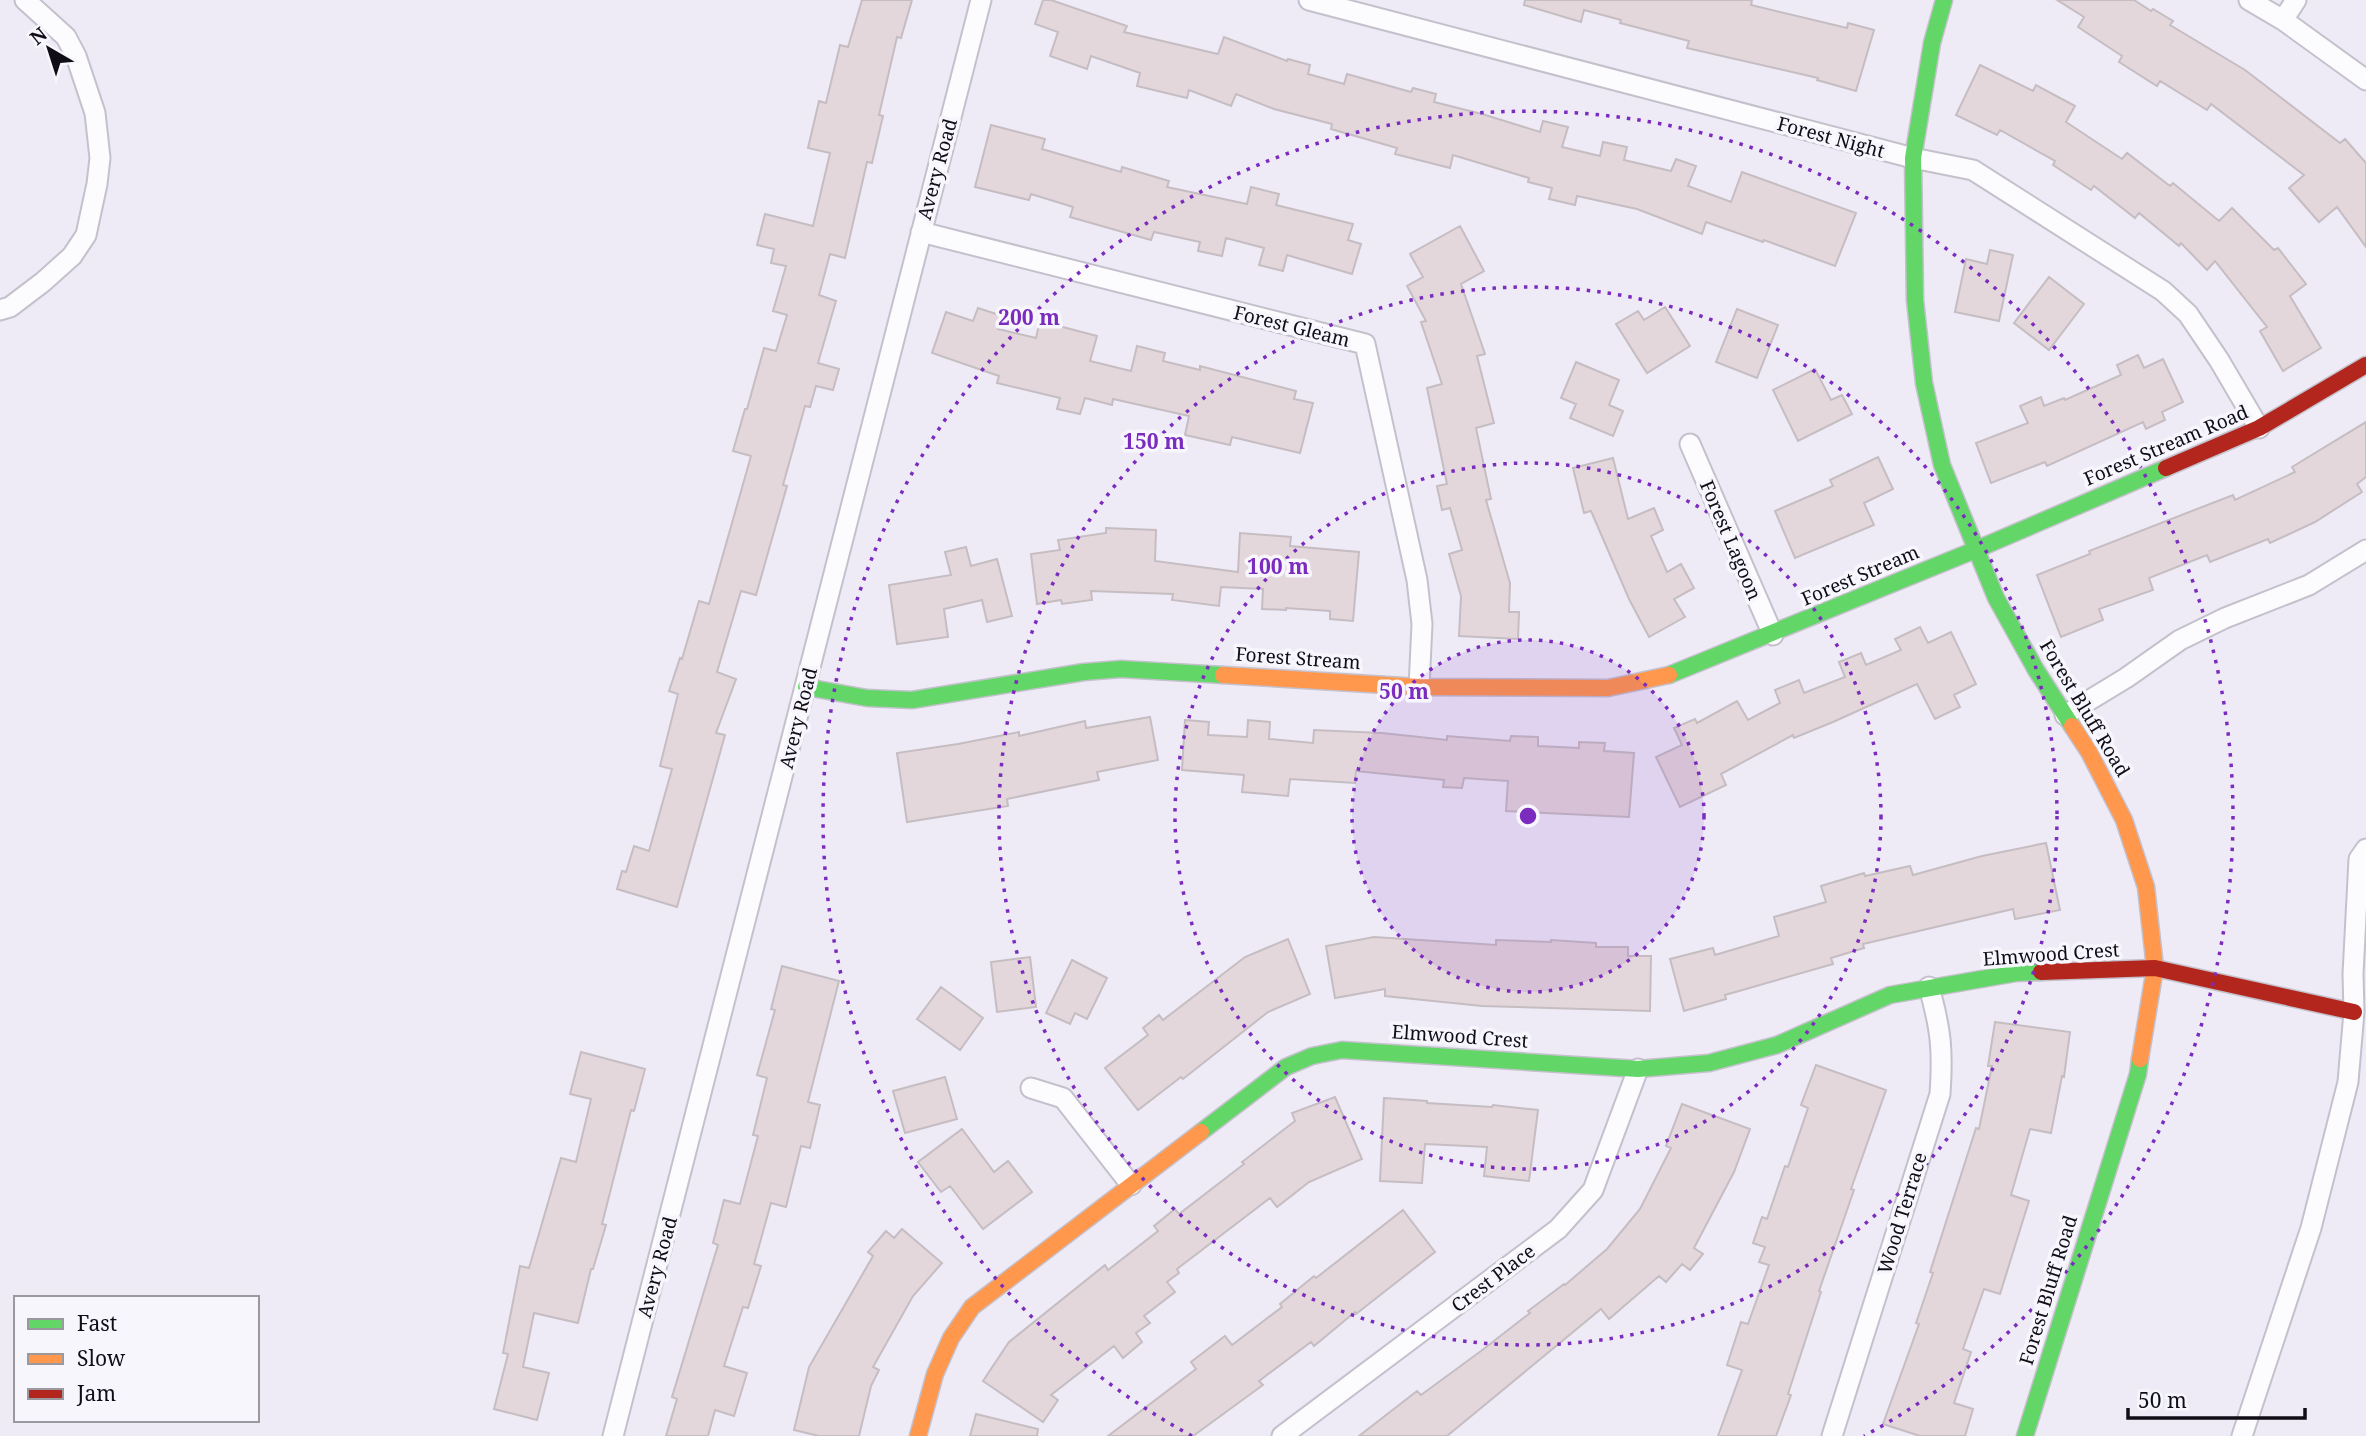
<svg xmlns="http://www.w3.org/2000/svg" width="2366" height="1436" font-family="'Noto Serif',serif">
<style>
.building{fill:#e3d7db;stroke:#c5bdc2;stroke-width:2}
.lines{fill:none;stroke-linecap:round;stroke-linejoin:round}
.street-casing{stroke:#c4c1cc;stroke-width:23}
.fast-casing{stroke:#c4c1cc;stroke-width:19}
.slow-casing{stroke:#c4c1cc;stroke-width:19}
.jam-casing{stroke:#c4c1cc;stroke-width:19}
.street{stroke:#fcfcfe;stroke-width:19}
.fast{stroke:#63d668;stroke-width:16}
.slow{stroke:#ff974d;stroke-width:16}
.jam{stroke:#b3261e;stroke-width:16}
.ring{fill:none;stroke:#7b2cbf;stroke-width:3.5;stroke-dasharray:3.5 7}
.labels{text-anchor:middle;stroke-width:7;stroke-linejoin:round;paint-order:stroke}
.street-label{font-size:19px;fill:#110d17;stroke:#f7f6fc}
.centre{fill:#7b2cbf;stroke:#f7f6fc;stroke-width:3.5}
.ring-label{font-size:21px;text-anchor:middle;font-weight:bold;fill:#7b2cbf;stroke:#f7f6fc;stroke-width:7;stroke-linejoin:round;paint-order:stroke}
</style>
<rect width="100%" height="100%" fill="#eeebf7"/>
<path class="building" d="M862,0H912L901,38L897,37L879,115L883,116L872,163L867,162L845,258L830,254L819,295L836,301L818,363L839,369L833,390L816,386L810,407L805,406L783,485L787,486L756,595L741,591L717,672L736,679L716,733L725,735L677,907L617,889L622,871L626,872L634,846L649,851L672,769L660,766L678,694L669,691L680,658L682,659L699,601L709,604L751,456L733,451L745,409H747L764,348L776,351L787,315L773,311L786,266L771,263L774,249L757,245L765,214L813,226L830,153L808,148L819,101L826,103L840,45L848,47Z
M1043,0H1051L1127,26L1124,32L1218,54L1224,37L1287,61L1288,59L1310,65L1308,74L1344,84L1347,74L1411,92L1413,88L1436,94L1434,102L1482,114L1540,132L1543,121L1568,127L1562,147L1600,156L1603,142L1627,147L1624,160L1671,171L1676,159L1696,166L1688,186L1731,202L1742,172L1856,213L1835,266L1764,240L1763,242L1706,222L1702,234L1637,209L1577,196L1575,205L1549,199L1552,188L1528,182L1529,178L1453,155L1450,168L1395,154L1397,148L1331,129L1332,124L1274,109L1236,94L1231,106L1189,90L1187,98L1137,86L1140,73L1091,56L1087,69L1050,56L1058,32L1035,24Z
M1525,0H1752L1751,5L1847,28L1848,23L1874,30L1856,91L1817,80L1818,78L1687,48L1689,41L1620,23L1621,20L1584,10L1581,22L1524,5Z
M2057,0H2134L2151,11L2153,9L2173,21L2170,25L2245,70L2340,143L2345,139L2366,163V247L2337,207L2319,222L2289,188L2304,175L2211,104L2207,110L2160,81L2157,86L2119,62L2122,56L2078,27L2084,17Z
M1980,65L2033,91L2036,85L2075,106L2066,122L2122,159L2127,153L2170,186L2173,183L2219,221L2232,208L2274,250L2278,248L2306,284L2290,296L2321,348L2283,371L2260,331L2267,327L2215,261L2207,270L2181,243L2179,246L2139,213L2135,218L2094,186L2091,190L2053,165L2055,161L2000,130L1997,135L1956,115Z
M991,125L1045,139L1042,149L1121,172L1122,167L1169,181L1167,187L1247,204L1251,187L1279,194L1276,205L1353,224L1348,240L1361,244L1352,274L1287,255L1283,271L1259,265L1264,248L1226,238L1222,256L1198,251L1200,242L1154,232L1151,240L1070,217L1073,207L1031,194L1029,200L975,187Z
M1460,226L1484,271L1461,284L1485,354L1477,356L1494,423L1476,428L1491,499L1486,500L1510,583L1509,612H1519L1518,639L1459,636L1461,596L1449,554L1462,550L1450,508L1442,510L1437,486L1447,484L1427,388L1442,384L1421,322L1426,321L1407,286L1423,277L1410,254Z
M1990,250L2013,255L1999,321L1955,312L1966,259L1987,264Z
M2049,277L2084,304L2049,350L2014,323Z
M1665,307L1690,346L1647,373L1616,324L1638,311L1644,320Z
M978,308L1002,316L998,329L1036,338L1040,321L1097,336L1090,361L1131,371L1137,346L1165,353L1163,361L1200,370V366L1296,391L1294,399L1313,403L1300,453L1232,437L1230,445L1185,435L1189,416L1113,399L1112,405L1085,398L1080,414L1057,409L1060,398L997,383L999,376L932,353L946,312L973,321Z
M1737,309L1778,325L1757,378L1716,362Z
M2138,355L2144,368L2163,359L2183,402L2162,412L2165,420L2146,429L2143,422L2047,466L2045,462L1991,483L1976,443L2028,423L2020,406L2041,397L2044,406L2064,398L2065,400L2121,375L2117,365Z
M1576,362L1619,380L1609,405L1623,411L1613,436L1570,418L1576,404L1561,398Z
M1815,369L1831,400L1842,395L1852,414L1798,441L1773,390Z
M2366,422V477L2357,484L2362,492L2315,522L2270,543L2268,539L2210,562L2207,555L2149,578L2153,590L2099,609L2103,620L2061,637L2037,575L2090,554L2089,551L2233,495L2235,500L2295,472L2292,467Z
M1878,457L1893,489L1864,503L1874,525L1795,558L1775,511L1833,486L1830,480Z
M1613,458L1628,519L1654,508L1663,530L1651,536L1667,572L1681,564L1694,588L1674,599L1685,617L1649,637L1629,599L1591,511L1584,513L1573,468Z
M1106,528L1156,530L1155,561L1238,572L1240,533L1291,537L1290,546L1359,552L1353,621L1330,619V611L1286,608V610L1262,609L1263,589L1221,587L1219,606L1172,600L1173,594L1091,591L1092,600L1062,604L1061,600L1037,604L1031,554L1060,550L1058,540L1106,533Z
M966,547L971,566L997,559L1012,616L987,622L982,600L944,609L948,637L897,644L889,585L951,575L945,552Z
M1920,627L1928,643L1951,632L1976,684L1954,695L1960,707L1935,719L1917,684L1833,722L1794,738L1793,735L1721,774L1726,785L1680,807L1656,757L1682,745L1674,728L1695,719L1697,723L1737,701L1748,720L1780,703L1775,690L1799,680L1804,693L1845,677L1839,662L1861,653L1866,665L1901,650L1895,639Z
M1150,717L1158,760L1097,772L1099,780L1007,799L1008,806L907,822L897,753L958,744L1019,732V736L1085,721L1086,728Z
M1185,720L1209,722L1208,735L1247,737L1248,720L1270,722L1269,739L1313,743L1314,730L1382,733L1447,740V736L1510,741L1511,736L1538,737V746L1579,748V742L1605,743L1604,751L1634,753L1629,817L1506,811L1508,781L1464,778L1462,788L1443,787L1444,780L1356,771L1355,783L1290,779L1288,796L1242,792L1244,775L1182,770Z
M2046,843L2060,910L2015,919L2013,909L1863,944L1864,948L1831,958L1833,964L1725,995L1726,999L1684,1011L1670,959L1713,948L1715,955L1779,936L1774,917L1826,902L1821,886L1864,873L1865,876L1910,866L1913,875L1982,856Z
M1374,937L1496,945V940L1551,942V940L1596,943V947H1628V956H1651L1650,1011L1482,1006L1385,996V989L1335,998L1326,946Z
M1288,939L1310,994L1268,1012L1183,1079L1181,1077L1138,1110L1105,1068L1148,1035L1143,1028L1159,1015L1163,1020L1245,957Z
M1030,957L1036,1007L997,1012L991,962Z
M1072,960L1107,978L1087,1019L1075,1013L1070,1024L1046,1013Z
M782,966L839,981L808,1102L820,1105L810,1148L801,1146L786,1207L771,1203L754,1264L761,1266L748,1308L743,1307L724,1366L747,1373L734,1416L715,1410L708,1436H666L677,1399L672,1397L718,1245L713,1243L724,1200L740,1204L758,1136L753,1135L767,1078L757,1075L775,1010L771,1009Z
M941,987L983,1018L960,1050L917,1019Z
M1995,1022L2070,1032L2064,1077L2062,1076L2051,1133L2030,1129L2011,1195L2029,1201L2000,1294L1984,1289L1963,1349L1971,1352L1954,1403L1973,1409L1965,1436H1920L1883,1424L1919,1324L1916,1323L1933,1273L1930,1272L1976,1128L1979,1129L1992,1066H1988Z
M581,1052L645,1069L634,1111L631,1110L602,1224L606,1225L593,1269H591L578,1323L534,1313L523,1367L549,1373L537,1420L494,1409L508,1354L503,1353L520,1266L529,1268L561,1158L576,1162L591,1099L570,1094Z
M1816,1065L1886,1090L1851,1189L1854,1190L1819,1291L1821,1292L1788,1394L1791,1395L1776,1436H1718L1742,1370L1727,1365L1741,1322L1748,1324L1769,1265L1759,1262L1765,1247L1753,1243L1762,1217L1767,1219L1785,1166L1788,1167L1808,1108L1801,1105Z
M945,1077L957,1119L905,1133L893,1091Z
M1335,1097L1362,1159L1309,1182L1277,1207L1270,1198L1177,1269L1179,1273L1167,1282L1175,1292L1144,1316L1150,1323L1136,1333L1142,1342L1123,1358L1114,1346L1051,1395L1058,1400L1043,1422L983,1381L1009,1342L1105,1265L1108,1270L1158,1231L1154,1226L1175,1209L1179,1214L1244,1164L1242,1162L1295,1121L1292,1113Z
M1384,1098L1427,1101V1103L1492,1107L1493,1105L1538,1110L1529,1181L1484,1176L1487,1147L1425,1144L1422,1183L1380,1181Z
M1682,1104L1750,1129L1734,1172L1694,1248L1703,1254L1690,1270L1682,1264L1666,1282L1659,1276L1609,1319L1601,1309L1447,1436H1359L1417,1391L1421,1395L1481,1351L1530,1313L1528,1311L1564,1284L1565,1285L1607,1249L1640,1209L1671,1148L1666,1146Z
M962,1129L994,1172L1008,1161L1032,1192L983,1229L950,1186L941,1192L918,1162Z
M1403,1210L1435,1252L1356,1314L1355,1312L1314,1346L1311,1342L1259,1381L1263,1385L1193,1436H1108L1196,1369L1191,1362L1225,1336L1232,1345L1282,1307L1280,1304L1314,1276L1316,1278Z
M902,1229L942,1263L913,1296L873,1367L879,1370L871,1386L859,1436H819L794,1430L809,1367L873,1256L868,1252L886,1231L894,1238Z
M976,1414L1038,1429L1037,1436H970Z"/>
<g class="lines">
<g class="street-casing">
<path id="street" d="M1309,0L1913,158L1973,170L2163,291L2188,314L2219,360L2259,428
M2249,0L2283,20L2366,80
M2283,20L2296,0
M921,232L1365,344L1417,580L1422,624L1419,687
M0,310L10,307L43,282L72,256L86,235L97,184L100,158L95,113L76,56L66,37L25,0
M1690,444L1773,635
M2065,715L2126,678L2180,640L2225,618L2309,585L2366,550
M1031,1088L1063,1098L1131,1185
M613,1436L981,0
M1282,1436L1558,1229L1593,1190L1638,1069
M1832,1436L1940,1094C1943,1050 1941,1030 1929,987
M2242,1436L2311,1228L2348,1082L2354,1012L2353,974L2359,859L2366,849"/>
</g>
<g class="fast-casing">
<path id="fast" d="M1944,0L1932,43L1913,158L1915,300L1924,383L1942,465L1996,598L2036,670L2072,726
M1669,675L1975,550L2166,468
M806,687L867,698L912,700L1084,672L1121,669L1223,675
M1201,1132L1286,1067L1312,1056L1342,1050L1638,1069L1709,1063L1777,1045L1890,995L2016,973L2041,972
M2025,1436L2138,1074L2140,1059"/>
</g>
<g class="slow-casing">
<path id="slow" d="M1223,675L1419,687L1608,688L1669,675
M2072,726L2089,752L2124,820L2146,887L2155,968L2140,1059
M918,1436L935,1374L951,1338L972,1307L1201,1132"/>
</g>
<g class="jam-casing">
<path id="jam" d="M2166,468L2259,428L2366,365
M2041,972L2155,968L2354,1012"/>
</g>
<use href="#street" class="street"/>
<use href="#fast" class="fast"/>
<use href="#slow" class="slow"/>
<use href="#jam" class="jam"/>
</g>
<circle cx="1528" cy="816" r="176" fill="#7b2cbf" fill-opacity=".12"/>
<g class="ring">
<circle cx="1528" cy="816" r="176"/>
<circle cx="1528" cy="816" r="353"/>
<circle cx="1528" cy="816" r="529"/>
<path d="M1192 1436A705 705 0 1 1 1864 1436"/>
</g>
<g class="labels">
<g class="street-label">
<text transform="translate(1831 137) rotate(15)" y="7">Forest Night</text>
<text transform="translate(937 169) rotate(-75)" y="7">Avery Road</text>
<text transform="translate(1292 326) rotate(14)" y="7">Forest Gleam</text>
<text transform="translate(2166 445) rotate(-23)" y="7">Forest Stream Road</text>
<text transform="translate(1731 540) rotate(67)" y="7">Forest Lagoon</text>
<text transform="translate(1860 575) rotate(-23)" y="7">Forest Stream</text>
<text transform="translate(1298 658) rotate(4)" y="7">Forest Stream</text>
<text transform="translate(2085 708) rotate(59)" y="7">Forest Bluff Road</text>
<text transform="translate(798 718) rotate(-76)" y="7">Avery Road</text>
<text transform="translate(2051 954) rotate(-4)" y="7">Elmwood Crest</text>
<text transform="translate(1460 1036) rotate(4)" y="7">Elmwood Crest</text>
<text transform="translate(1902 1213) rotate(-73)" y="7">Wood Terrace</text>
<text transform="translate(657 1267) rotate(-75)" y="7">Avery Road</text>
<text transform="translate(1493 1278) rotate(-37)" y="7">Crest Place</text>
<text transform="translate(2048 1290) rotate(-73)" y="7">Forest Bluff Road</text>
</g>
</g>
<circle cx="1528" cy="816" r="10" class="centre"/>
<g class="ring-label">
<text x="1029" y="325">200 m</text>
<text x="1154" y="449">150 m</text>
<text x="1278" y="574">100 m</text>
<text x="1404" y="699">50 m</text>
</g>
<rect x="14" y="1296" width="245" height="126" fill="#f7f6fc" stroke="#9b99a0" stroke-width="2"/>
<rect x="28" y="1319" width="35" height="10" fill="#63d668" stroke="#9b99a0" stroke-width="2"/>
<text x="77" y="1331" font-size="21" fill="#110d17">Fast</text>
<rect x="28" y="1354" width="35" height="10" fill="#ff974d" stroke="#9b99a0" stroke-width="2"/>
<text x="77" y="1366" font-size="21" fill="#110d17">Slow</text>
<rect x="28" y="1389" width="35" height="10" fill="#b3261e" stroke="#9b99a0" stroke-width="2"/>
<text x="77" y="1401" font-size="21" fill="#110d17">Jam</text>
<g transform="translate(49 49) rotate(321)" stroke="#f7f6fc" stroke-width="5" paint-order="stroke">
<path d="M0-5L12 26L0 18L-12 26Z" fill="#110d17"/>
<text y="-10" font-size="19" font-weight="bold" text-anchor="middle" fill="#110d17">N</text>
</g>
<path d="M2128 1408v10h177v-10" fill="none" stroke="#110d17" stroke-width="3.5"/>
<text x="2138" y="1408" font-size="21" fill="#110d17" stroke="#f7f6fc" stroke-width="5" paint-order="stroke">50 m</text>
</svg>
